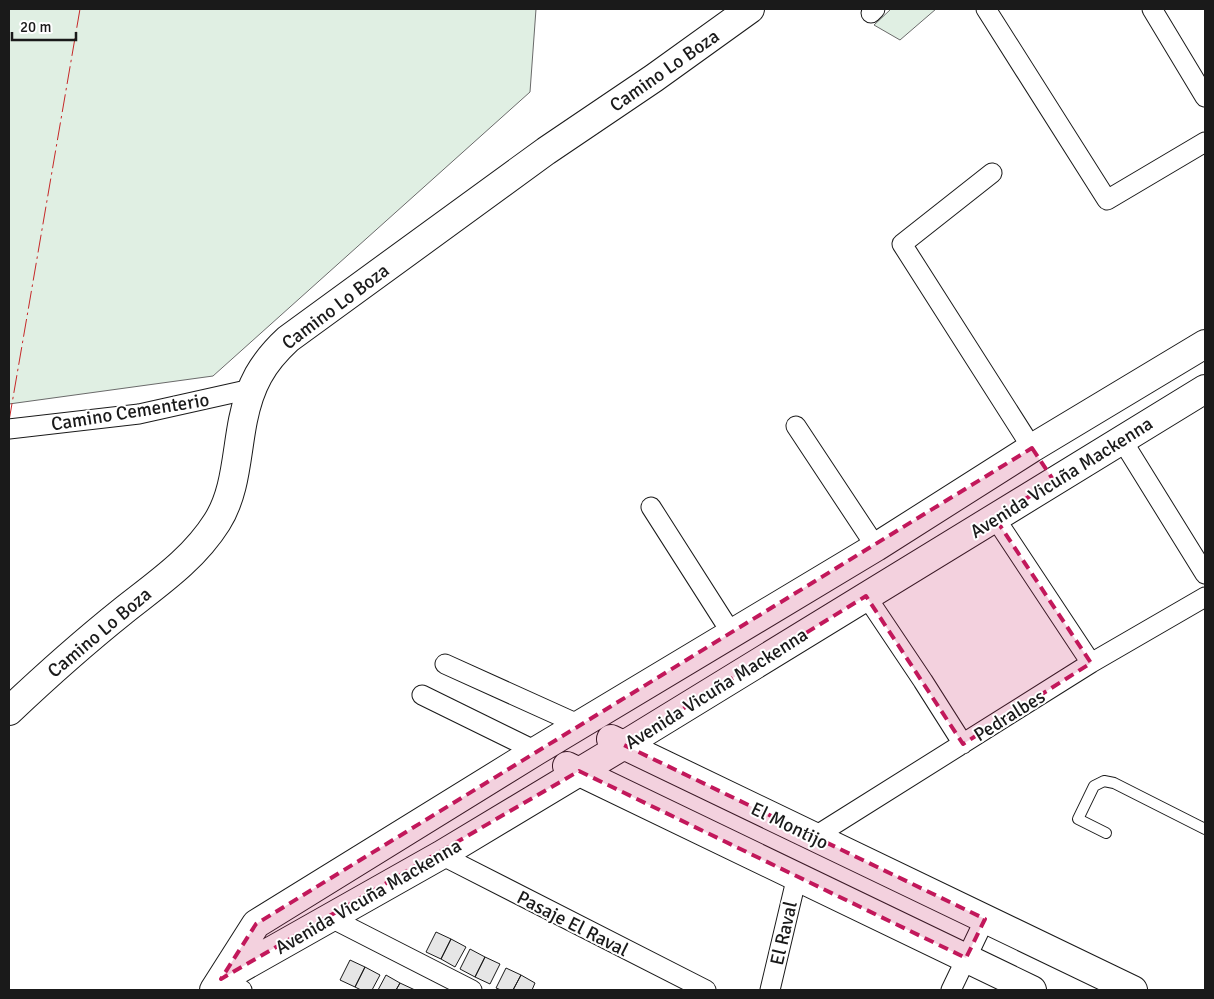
<svg xmlns="http://www.w3.org/2000/svg" width="1214" height="999" font-family="Signika,sans-serif">
<style>
.grass{fill:#e0efe3;stroke:#6a6a6a}
.building{fill:#e6e6e6;stroke:#1a1a1a}
.lines{fill:none;stroke-linecap:round;stroke-linejoin:round}
.lane-casing{stroke:#1a1a1a;stroke-width:12}
.street-casing{stroke:#1a1a1a;stroke-width:21}
.secondary-casing{stroke:#1a1a1a;stroke-width:30}
.primary-casing{stroke:#1a1a1a;stroke-width:30}
.lane{stroke:#fff;stroke-width:10}
.street{stroke:#fff;stroke-width:19}
.secondary{stroke:#fff;stroke-width:28}
.primary{stroke:#fff;stroke-width:28}
.power{stroke:#c62828;stroke-width:1;stroke-dasharray:18 4 2.5 4;stroke-linecap:butt}
.marked{fill:#c2185b;fill-opacity:0.2;stroke:#c2185b;stroke-width:4;stroke-dasharray:10 6;stroke-linejoin:round}
.labels{text-anchor:middle;stroke-width:4;stroke-linejoin:round;paint-order:stroke}
.street-label{font-size:19px;fill:#1a1a1a;stroke:#fff}
</style>
<rect width="100%" height="100%" fill="#fff"/>
<path class="grass" d="M9,9H536L530,92L213,376L9,404Z
M891,9H936L900,40L874,25Z"/>
<path class="building" d="M436,932L451,939L441,959L426,952Z
M451,939L466,947L455,967L441,959Z
M470,949L485,957L475,977L460,969Z
M485,957L500,964L490,984L475,977Z
M350,960L365,967L355,987L340,980Z
M365,967L380,975L372,990H361L355,987Z
M506,968L521,975L513,990H501L496,988Z
M386,975L400,983L396,990H378Z
M521,975L535,983L532,990H513Z
M400,983L415,990H396Z"/>
<g class="lines">
<g class="lane-casing">
<path id="lane" d="M1106,833L1078,819L1094,786L1104,781L1114,783L1205,829"/>
</g>
<g class="street-casing">
<path id="street" d="M986,9L1107,200L1205,142
M1152,9L1205,97
M871,13L875,9
M992,173L902,244L1032,448
M796,426L876,547
M9,429L139,414L251,389
M1122,440L1205,574
M651,507L732,634
M995,518L1091,663
M866,596L923,681L963,744
M445,664L580,725
M422,695L536,751
M814,837L1091,663L1205,597
M441,855L706,990
M331,918L472,990
M221,979L242,990
M770,990L797,876
M951,990L985,919"/>
</g>
<g class="secondary-casing">
<path id="secondary" d="M611,739L1133,990
M567,766L1032,990
M225,977L441,855L624,745L1205,389
M214,990L256,924L536,751L876,547L1032,448L1205,344"/>
</g>
<g class="primary-casing">
<path id="primary" d="M9,711C46,676 83,643 123,611C157,584 193,560 217,522C236,492 236,455 243,420C250,385 262,363 288,339L546,151L654,78L750,9"/>
</g>
<use href="#lane" class="lane"/>
<use href="#street" class="street"/>
<use href="#secondary" class="secondary"/>
<use href="#primary" class="primary"/>
<path class="power" d="M9,421L80,9"/>
</g>
<path class="marked" d="M1032,448L1054,481L995,518L1091,663L963,744L866,596L624,745L985,919L966,958L579,771L221,979L256,924Z"/>
<g class="labels">
<g class="street-label">
<text transform="translate(664 70) rotate(-35)" y="7">Camino Lo Boza</text>
<text transform="translate(335 306) rotate(-37)" y="7">Camino Lo Boza</text>
<text transform="translate(130 411) rotate(-9)" y="7">Camino Cementerio</text>
<text transform="translate(1061 477) rotate(-32)" y="7">Avenida Vicuña Mackenna</text>
<text transform="translate(99 632) rotate(-40)" y="7">Camino Lo Boza</text>
<text transform="translate(716 688) rotate(-32)" y="7">Avenida Vicuña Mackenna</text>
<text transform="translate(1009 715) rotate(-32)" y="7">Pedralbes</text>
<text transform="translate(790 825) rotate(26)" y="7">El Montijo</text>
<text transform="translate(368 896) rotate(-30)" y="7">Avenida Vicuña Mackenna</text>
<text transform="translate(573 923) rotate(27)" y="7">Pasaje El Raval</text>
<text transform="translate(783 933) rotate(-77)" y="7">El Raval</text>
</g>
</g>
<rect width="1214" height="999" fill="none" stroke="#1a1a1a" stroke-width="20"/>
<path d="M12 32v8h64v-8" fill="none" stroke="#1a1a1a" stroke-width="2.5"/>
<text x="20" y="32" font-size="15" fill="#1a1a1a" stroke="#ffffff" stroke-width="4" paint-order="stroke">20 m</text>
</svg>
